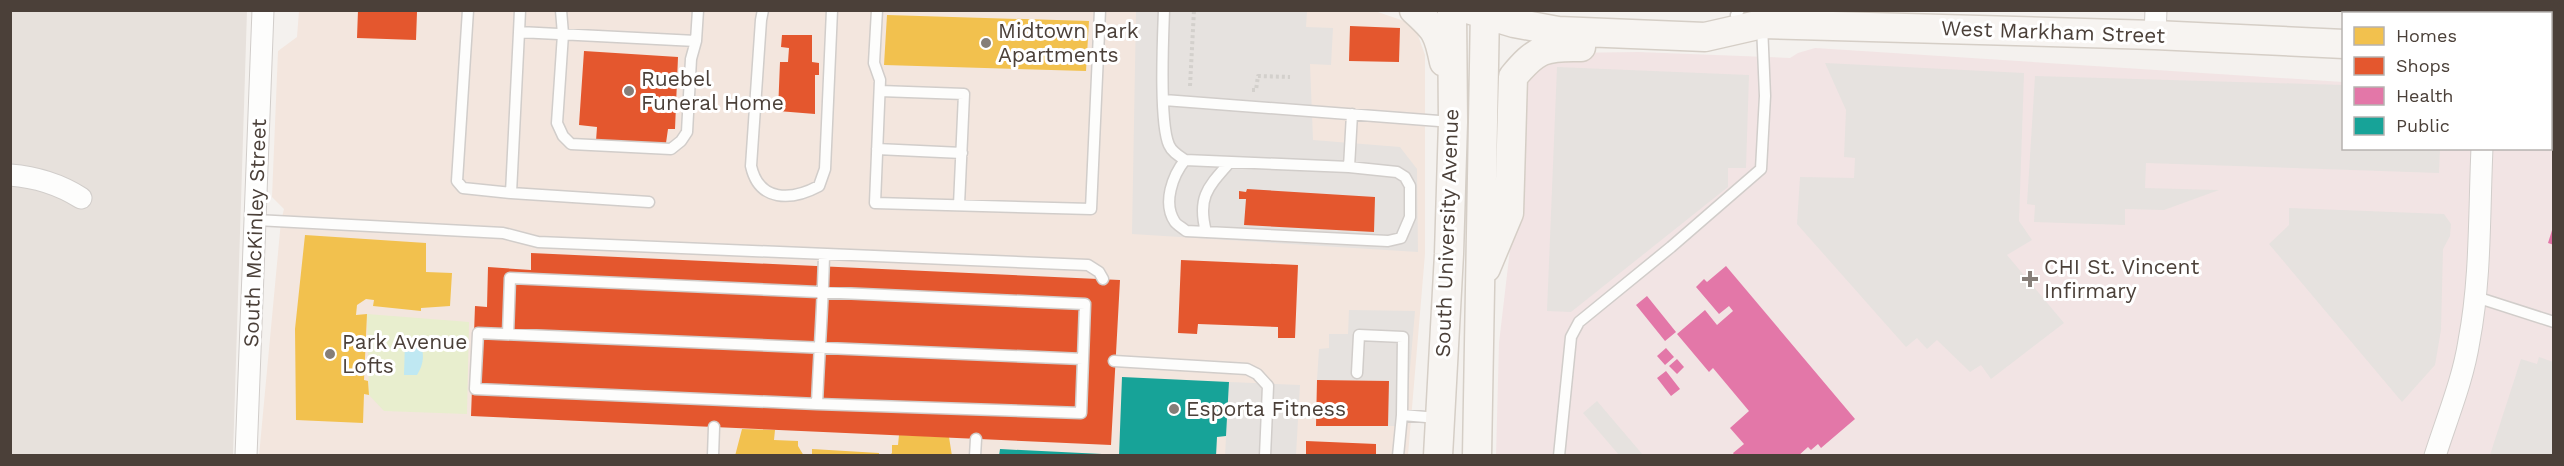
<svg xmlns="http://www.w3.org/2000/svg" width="2564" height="466" font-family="'Work Sans',sans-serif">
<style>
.residential{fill:#e7e1dc}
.commercial{fill:#f3e6de}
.medical{fill:#f2e4e4}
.green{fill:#e8eece}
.parking{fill:#e6e2df}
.water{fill:#bfe8f2}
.homes{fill:#f2c14e}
.shops{fill:#e4572e}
.health{fill:#e377a8}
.public{fill:#17a398}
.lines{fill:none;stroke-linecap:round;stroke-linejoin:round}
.lane-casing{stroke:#d1cdca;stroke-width:13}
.street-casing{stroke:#d1cdca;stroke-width:23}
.secondary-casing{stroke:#d5cec6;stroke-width:31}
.path{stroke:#d3d0cc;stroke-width:4;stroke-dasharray:3 3;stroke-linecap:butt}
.lane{stroke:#fdfdfc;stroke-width:10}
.street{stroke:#fdfdfc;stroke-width:21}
.secondary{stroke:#f7f4f1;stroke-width:28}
.poi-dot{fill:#867e78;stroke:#fff;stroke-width:2}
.labels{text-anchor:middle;stroke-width:6;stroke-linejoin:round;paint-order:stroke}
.poi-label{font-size:21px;fill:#4b4039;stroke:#fff;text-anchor:start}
.street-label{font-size:21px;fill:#4b4039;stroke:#fff}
</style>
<rect width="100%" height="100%" fill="#f4f1ee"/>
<path class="residential" d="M10,11H247L233,455H11Z"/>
<path class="commercial" d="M1372,10L1407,22L1415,27L1425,55V254L1408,455L259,456L281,221L284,209L272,197L278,51L297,37L299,11Z"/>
<path class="medical" d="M1815,48L2343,82L2344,148H2550L2551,91H2553V455L1496,456L1499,343L1514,215L1518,103L1532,64L1565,53L1638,52L1790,58L1798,53Z"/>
<path class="green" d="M367,314L469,322L467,414L384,411L369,395Z"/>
<path class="parking" d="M1136,11H1307L1306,27L1333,28L1331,65L1310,64L1313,140L1400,147L1417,169L1418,252L1132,234Z
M1825,63L2024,73L2019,221L2032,240L2007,255L2064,323L1991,379L1981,365L1970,372L1937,340L1927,349L1917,338L1906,347L1797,224L1800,177L1854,178L1855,158L1844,157L1846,110Z
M1557,67L1749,75L1746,168H1728V187L1571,312L1547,311Z
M2035,76L2343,85L2344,148L2440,149L2439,173L2146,163L2145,188L2219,190L2164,210L2125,209V225L2034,222L2035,205L2027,204Z
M2289,208L2444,214L2451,224L2450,236L2443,249L2441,330L2435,365L2402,402L2269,244L2289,225Z
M1349,310L1415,311L1405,426H1388V381L1317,380L1319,349L1329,348V334H1348Z
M2539,357L2553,362V455H2490L2521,359L2537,364Z
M1229,382L1300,385L1296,455L1225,456Z
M1597,401L1643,455H1619L1583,413Z"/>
<path class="water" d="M405,341H419C425,353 424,364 417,375H404Z"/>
<path class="homes" d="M887,15L1089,21L1086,71L884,65Z
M305,235L426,243V272L452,273L450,306L421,308V311L373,306L374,300L366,299L357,305L356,315L367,314L364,380L368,381L369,395L364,394L363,423L296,420L295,329Z
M742,429L775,430L774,440L798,441V446L804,456H735Z
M899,435L949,437L952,456H889L892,453V445H898Z
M812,449L879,453V456H812Z"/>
<path class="shops" d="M358,10L417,12L416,40L357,38Z
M1350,26L1400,28L1399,62L1349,61Z
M782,35H812V62L819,63V75H815V114L778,111L780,62H788L789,48L781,47Z
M584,51L678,57L675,129H668L666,143L596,141L597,127L579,125Z
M1247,189L1375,197L1374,232L1244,225L1246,199H1239V191L1246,192Z
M531,253L1120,280L1111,445L471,416L475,306L487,307L488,267L531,270Z
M1181,260L1298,265L1295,338H1278V327L1198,324L1197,334L1178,333Z
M1317,380L1389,381L1388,426H1316Z
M1306,441L1376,444V456H1306Z"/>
<path class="health" d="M2553,227H2554V245L2548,243Z
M1726,266L1855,419L1821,448L1818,444L1811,450L1808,447L1798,456H1735L1733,453L1744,444L1730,428L1749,411L1713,368L1709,372L1677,334L1705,310L1717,325L1733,311L1729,306L1719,314L1696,287L1704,279L1707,282Z
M1647,296L1676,332L1665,341L1636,305Z
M1666,348L1674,357L1665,365L1657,356Z
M1677,359L1684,367L1677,374L1669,366Z
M1666,371L1680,389L1671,396L1657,378Z"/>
<path class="public" d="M1122,377L1229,382L1226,436L1217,437L1216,456H1119Z
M1000,449L1102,454V456H999Z"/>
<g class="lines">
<g class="lane-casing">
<path id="lane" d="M468,10L457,181L463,188L511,193L519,32
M520,10L519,32L696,41
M561,10L563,34L557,123L563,136L571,144L671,149L681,141L687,132L691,59L696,41L698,10
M763,10L761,20L751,166C759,202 791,201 819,186L825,169L832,10
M877,10L874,63L880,80L875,203L1091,209L1100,10
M1164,10C1163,38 1159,123 1169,145C1172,152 1179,156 1185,160L1349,167L1397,172L1405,177L1410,186V217L1401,238L1388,241L1186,231C1183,228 1177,225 1175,222C1162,203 1173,175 1185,160
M2352,14V10
M1736,15L1739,10
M880,91L964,94L959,205
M1164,100L1452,122
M877,149L962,153
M1349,167L1352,114
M511,193L649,202
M256,220L503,233L538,242L1088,265L1099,272L1103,279
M1206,232C1197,197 1208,187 1230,162
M2476,297L2554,322
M508,334L510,278L1085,304L1083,359
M1114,361L1247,369L1257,374L1268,386L1265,456
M1357,373L1359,335L1403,337L1402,415
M817,404L1081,413L1083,359L478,333L475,389L817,404C819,354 823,304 824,254
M713,456L714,427
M975,456L976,439
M1398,456L1402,415L1438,418
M1559,456L1571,337L1579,322L1671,247L1761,169L1765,96L1762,25"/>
</g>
<g class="street-casing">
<path id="street" d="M2481,14V10
M2155,35L2156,10
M10,175C36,177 59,184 81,198
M246,456L263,10
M2435,456C2447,418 2463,380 2469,341C2481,278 2479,213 2482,148"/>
</g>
<g class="secondary-casing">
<path id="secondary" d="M1414,10C1436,30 1438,32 1444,62
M1471,10L1514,23L1558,31L1705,37L1762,24L2155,35L2344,44
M2550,53H2554
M1486,268L1509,213L1513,77C1536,49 1545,46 1581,47
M1438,456L1449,254L1453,122L1452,10
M1477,456L1485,10"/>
</g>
<path class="path" d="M1190,86L1194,10
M1252,90H1256L1258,76L1290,77"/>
<use href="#lane" class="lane"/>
<use href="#street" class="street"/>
<use href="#secondary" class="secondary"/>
</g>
<g class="poi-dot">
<circle cx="986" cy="43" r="6"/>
<circle cx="629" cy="91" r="6"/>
<path d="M2027 270h6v6h6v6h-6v6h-6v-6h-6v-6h6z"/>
<circle cx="330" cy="354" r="6"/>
<circle cx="1174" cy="409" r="6"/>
</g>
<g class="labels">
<g class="poi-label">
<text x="998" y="38">Midtown Park<tspan x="998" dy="24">Apartments</tspan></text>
<text x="641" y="86">Ruebel<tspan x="641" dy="24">Funeral Home</tspan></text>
<text x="2044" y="274">CHI St. Vincent<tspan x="2044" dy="24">Infirmary</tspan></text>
<text x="342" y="349">Park Avenue<tspan x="342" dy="24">Lofts</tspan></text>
<text x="1186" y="416">Esporta Fitness</text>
</g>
<g class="street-label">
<text transform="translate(2053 32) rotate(2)" y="7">West Markham Street</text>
<text transform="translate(255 233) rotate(-88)" y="7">South McKinley Street</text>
<text transform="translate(1447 233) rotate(-88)" y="7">South University Avenue</text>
</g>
</g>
<rect width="2564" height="466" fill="none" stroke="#4b4039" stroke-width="24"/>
<rect x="2342" y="12" width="210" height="138" fill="#ffffff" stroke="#b7b3b0" stroke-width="1.5"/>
<rect x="2354" y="27" width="30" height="18" fill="#f2c14e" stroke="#b7b3b0" stroke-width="1.5"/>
<text x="2396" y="42" font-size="18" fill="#4b4039">Homes</text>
<rect x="2354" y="57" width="30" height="18" fill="#e4572e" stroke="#b7b3b0" stroke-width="1.5"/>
<text x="2396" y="72" font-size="18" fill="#4b4039">Shops</text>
<rect x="2354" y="87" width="30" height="18" fill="#e377a8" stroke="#b7b3b0" stroke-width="1.5"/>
<text x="2396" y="102" font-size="18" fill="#4b4039">Health</text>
<rect x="2354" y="117" width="30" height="18" fill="#17a398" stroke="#b7b3b0" stroke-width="1.5"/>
<text x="2396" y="132" font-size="18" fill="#4b4039">Public</text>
</svg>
